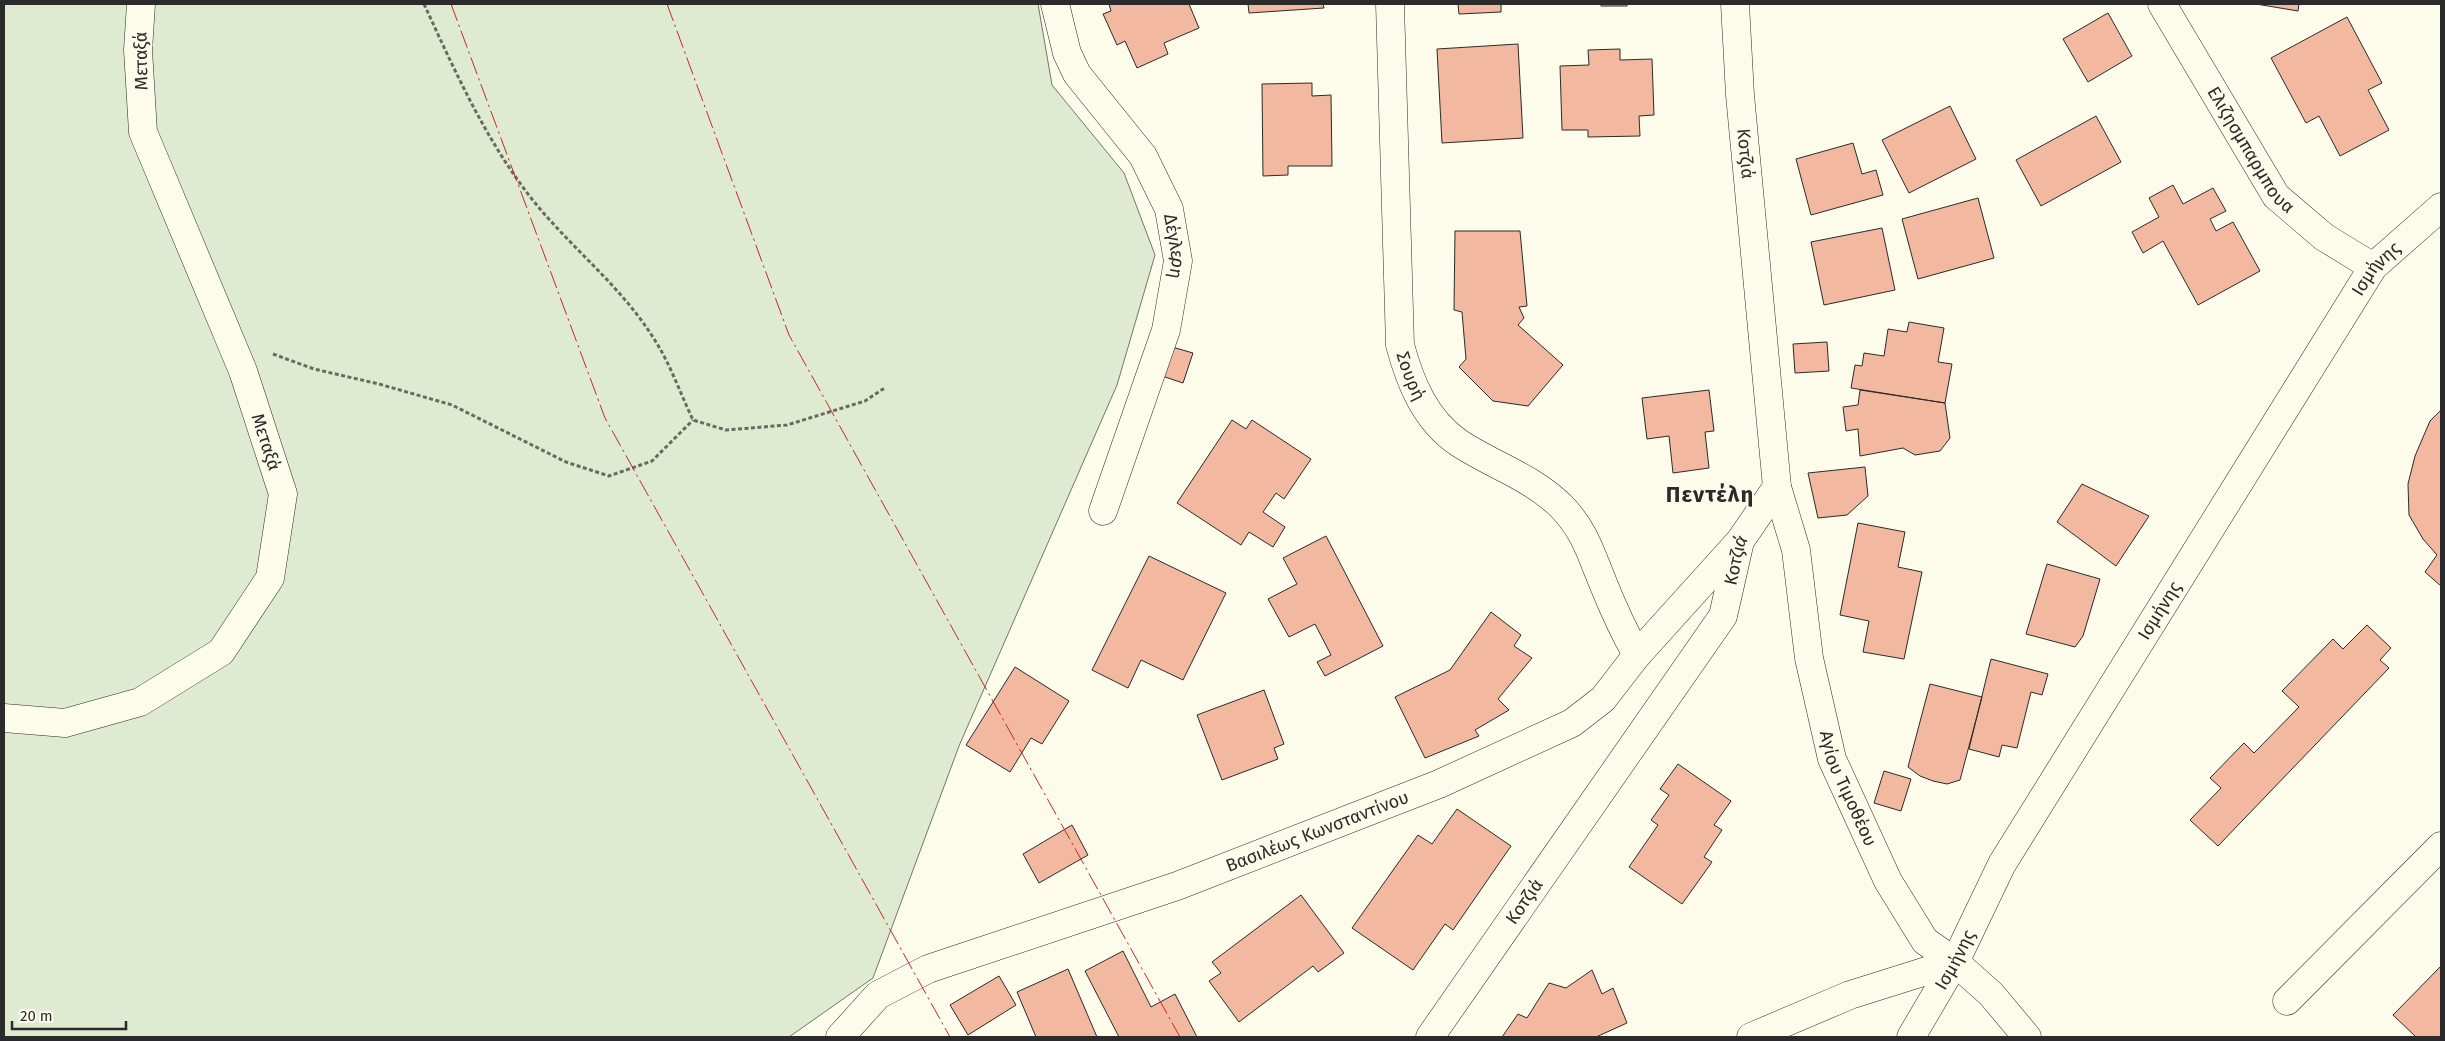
<svg xmlns="http://www.w3.org/2000/svg" width="2445" height="1041" font-family="'Fira Sans',sans-serif">
<style>
.green{fill:#deebd1;stroke:#74746e}
.building{fill:#f2b8a0;stroke:#2b2b2b}
.lines{fill:none;stroke-linecap:round;stroke-linejoin:round}
.street-casing{stroke:#2b2b2b;stroke-width:29}
.path{stroke:#6a6964;stroke-width:3;stroke-dasharray:4 2.5;stroke-linecap:butt}
.street{stroke:#fdfbea;stroke-width:28}
.power{stroke:#c62828;stroke-width:1;stroke-dasharray:18 4 2.5 4;stroke-linecap:butt}
.labels{text-anchor:middle;stroke-width:4;stroke-linejoin:round;paint-order:stroke}
.street-label{font-size:18px;fill:#2b2b2b;stroke:#fdfbea}
.district-label{font-size:22px;font-weight:bold;letter-spacing:1px;fill:#2b2b2b;stroke:#fdfbea}
</style>
<rect width="100%" height="100%" fill="#fdfbea"/>
<path class="green" d="M4,4H1038L1052,85L1124,173L1155,255L1117,385L959,746L873,978L789,1037H4Z"/>
<path class="building" d="M1109,4H1189L1199,28L1164,43L1168,54L1137,68L1125,41L1117,45L1103,14L1111,11Z
M1248,4H1323L1324,8L1249,13Z
M1458,4H1501V12L1459,14Z
M1601,4H1627V6H1601Z
M2256,4H2299L2298,11Z
M2108,13L2132,56L2088,82L2063,39Z
M2347,17L2382,83L2368,90L2389,130L2340,156L2319,116L2306,123L2271,58Z
M1518,44L1523,138L1442,143L1437,49Z
M1620,49V60L1652,59L1654,115L1639,116L1640,136L1588,137V130H1562L1560,66L1589,65L1588,50Z
M1312,83V96L1331,95L1332,166H1288V175L1263,176L1262,84Z
M1950,106L1976,159L1909,193L1882,140Z
M2096,116L2121,162L2041,206L2016,160Z
M1853,143L1862,174L1876,170L1883,195L1811,215L1796,159Z
M2173,185L2183,204L2213,188L2226,211L2210,219L2216,231L2233,222L2260,271L2198,305L2163,241L2143,253L2132,232L2159,217L2149,198Z
M1978,198L1994,258L1918,279L1902,219Z
M1882,228L1895,290L1824,305L1811,242Z
M1455,231H1520L1527,306L1519,307L1524,318L1518,325L1563,365L1528,406L1493,401L1459,367L1466,359L1462,312L1454,310Z
M1909,322L1944,328L1938,362L1952,364L1945,403L1851,388L1855,365L1862,366L1864,353L1884,356L1888,329L1907,332Z
M1827,342L1829,371L1795,373L1793,344Z
M1172,347L1193,353L1183,383L1162,376Z
M1709,390L1714,431L1705,432L1709,468L1673,473L1669,436L1647,439L1642,398Z
M1860,390L1945,403L1950,438L1940,451L1915,455L1903,448L1860,456L1858,429L1846,431L1843,407L1858,405Z
M2440,411H2441V586L2425,572L2437,555L2423,539L2409,515L2408,484L2415,456L2430,421Z
M1232,420L1246,429L1252,420L1311,459L1284,499L1276,493L1263,512L1285,527L1273,547L1249,532L1241,545L1177,503Z
M1865,467L1868,496L1847,515L1818,518L1808,473Z
M2082,484L2149,516L2116,566L2057,522Z
M1858,523L1905,532L1898,567L1922,572L1904,659L1863,652L1869,621L1840,615Z
M1326,536L1383,646L1325,676L1317,662L1331,655L1315,624L1289,637L1268,599L1297,584L1283,558Z
M1149,556L1226,593L1183,680L1141,660L1128,688L1092,670Z
M2047,564L2100,579L2083,636L2075,647L2026,634Z
M1491,612L1521,635L1514,646L1532,658L1498,699L1509,710L1475,730L1479,736L1425,758L1395,697L1450,670Z
M2367,625L2391,648L2380,660L2389,668L2218,846L2190,820L2221,788L2210,778L2244,743L2254,753L2299,707L2282,691L2333,639L2343,649Z
M1991,659L2048,674L2042,695L2031,692L2017,748L2002,745L1999,757L1969,749Z
M1015,667L1069,701L1042,744L1031,738L1010,772L966,745Z
M1930,684L1982,697L1960,780L1947,784L1933,781L1920,776L1908,767Z
M1264,690L1284,744L1274,748L1278,759L1222,780L1197,715Z
M1678,764L1731,801L1714,825L1722,830L1704,857L1712,862L1682,904L1629,867L1658,825L1651,820L1669,795L1660,789Z
M1884,771L1911,779L1901,811L1874,803Z
M1457,809L1511,846L1453,930L1445,924L1413,970L1352,928L1418,835L1432,844Z
M1072,825L1088,855L1039,883L1023,854Z
M1301,895L1344,953L1318,972L1313,966L1239,1022L1209,981L1221,973L1212,962Z
M1123,951L1151,1007L1175,994L1197,1037H1119L1085,971Z
M2441,966V1037H2416L2393,1015Z
M1068,969L1097,1037H1036L1017,992Z
M1592,970L1602,994L1613,988L1627,1023L1596,1037H1502L1518,1014L1527,1018L1549,983L1566,988Z
M999,976L1016,1005L968,1035L950,1005Z"/>
<g class="lines">
<g class="street-casing">
<g id="street">
<path id="s1" d="M1055,4L1067,53L1077,74L1143,156L1169,209L1178,261L1166,330L1103,511"/>
<path id="s2" d="M1390,4L1400,345C1410,382 1425,420 1459,443C1494,466 1532,477 1562,507C1585,531 1591,554 1603,583C1613,608 1624,632 1637,655"/>
<path id="s3" d="M1735,4L1740,95L1777,487L1796,550L1809,658L1832,759L1888,881L1925,941L1955,962L1991,994L2027,1037"/>
<path id="s4" d="M2162,4L2276,196L2324,237L2373,267"/>
<path d="M4,718L65,723L140,702L221,652L270,578L283,494L243,371L143,132L138,50L141,4"/>
<path d="M2287,1001L2441,846"/>
<path id="s5" d="M840,1037L878,995L928,969L1177,886L1439,784L1572,723L1603,699L1637,655L1740,541"/>
<path id="s6" d="M1430,1037L1723,616L1740,541L1777,487"/>
<path d="M1751,1037L1850,995L1955,962"/>
<path id="s7" d="M1911,1037L1955,962L2002,864L2373,267L2441,207"/>
</g>
</g>
<path class="path" d="M424,4C453,67 483,134 525,190C565,244 621,284 656,342C671,366 681,395 693,420L726,430L787,425L865,401L886,387
M273,354L314,369L379,384L452,405L566,462L609,476L652,461L693,420"/>
<use href="#street" class="street"/>
<path class="power" d="M451,4L605,418L950,1037
M667,4L789,335L1180,1037"/>
</g>
<g class="labels">
<g class="street-label">
<text transform="translate(141 61) rotate(-91)" y="6">Μεταξά</text>
<text dy="6" stroke="none"><textPath href="#s4" startOffset="171">Ελιζησμπαρμπουα</textPath></text>
<text dy="6" stroke="none"><textPath href="#s3" startOffset="150">Κοτζιά</textPath></text>
<text dy="6" stroke="none"><textPath href="#s1" startOffset="276">Δέγλερη</textPath></text>
<text dy="6" stroke="none"><textPath href="#s7" startOffset="899">Ισμήνης</textPath></text>
<text dy="6" stroke="none"><textPath href="#s2" startOffset="374">Σουρή</textPath></text>
<text transform="translate(266 442) rotate(72)" y="6">Μεταξά</text>
<text dy="6" stroke="none"><textPath href="#s6" startOffset="570">Κοτζιά</textPath></text>
<text dy="6" stroke="none"><textPath href="#s7" startOffset="494">Ισμήνης</textPath></text>
<text dy="6" stroke="none"><textPath href="#s3" startOffset="796">Αγίου Τιμοθέου</textPath></text>
<text dy="6" stroke="none"><textPath href="#s5" startOffset="526">Βασιλέως Κωνσταντίνου</textPath></text>
<text dy="6" stroke="none"><textPath href="#s6" startOffset="165">Κοτζιά</textPath></text>
<text dy="6" stroke="none"><textPath href="#s7" startOffset="89">Ισμήνης</textPath></text>
</g>
<g class="district-label">
<text x="1710" y="502">Πεντέλη</text>
</g>
</g>
<rect width="2445" height="1041" fill="none" stroke="#2b2b2b" stroke-width="10"/>
<path d="M12 1021v8h114v-8" fill="none" stroke="#2b2b2b" stroke-width="2.5"/>
<text x="20" y="1021" font-size="15" fill="#2b2b2b" stroke="#fdfbea" stroke-width="4" paint-order="stroke">20 m</text>
</svg>
